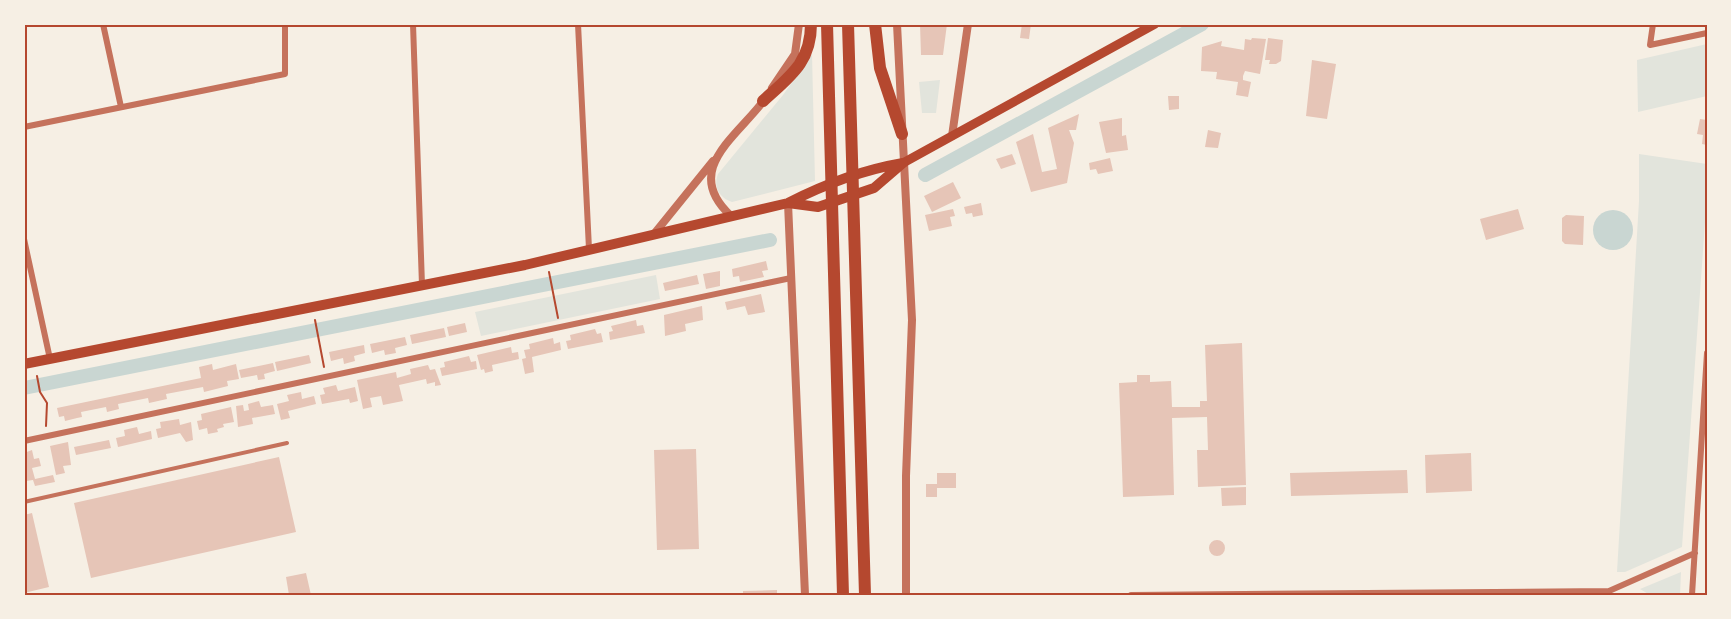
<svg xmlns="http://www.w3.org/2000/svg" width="1731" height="619" font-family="'Archivo Narrow',sans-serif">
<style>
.green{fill:#e2e4dc}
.water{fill:#c9d6d2}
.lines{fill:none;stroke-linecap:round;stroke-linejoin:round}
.canal{stroke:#c9d6d2;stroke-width:14}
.building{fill:#e6c5b7}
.path{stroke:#b5482f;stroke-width:2}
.service{stroke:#c5725c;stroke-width:4}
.minor{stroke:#c5725c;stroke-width:6}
.tertiary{stroke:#c5725c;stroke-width:8}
.secondary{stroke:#b5482f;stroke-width:9}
.primary{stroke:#b5482f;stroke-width:10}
.motorway{stroke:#b5482f;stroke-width:12}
.neatline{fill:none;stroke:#b5482f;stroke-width:2}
</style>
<rect width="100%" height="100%" fill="#f6efe4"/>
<path class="green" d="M1707,44V96L1638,112L1637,60Z
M812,54L815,181L732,202C719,198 713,187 718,174L783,95Z
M940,80L936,113H922L919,82Z
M1639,154L1707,164V194L1682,547L1625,572H1617L1639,201Z
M656,275L660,299L481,336L475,312Z
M1681,572L1680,595H1650L1640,589Z"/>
<path class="water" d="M1593 230a20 20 0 1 1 40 0a20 20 0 1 1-40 0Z"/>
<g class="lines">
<path class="canal" d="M925,175L1202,24
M24,388L770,240"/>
</g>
<path class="building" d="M920,24H947L943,55H921Z
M1022,24H1031L1029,39L1020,38Z
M1252,38L1266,39L1260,74L1245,71L1243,76V80L1251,82L1248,97L1236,95L1238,82L1216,79L1217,72L1201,71L1202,47L1222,41L1221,46L1244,50L1245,39L1251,40Z
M1268,38L1283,40L1281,61L1276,64H1269L1270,60H1265Z
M1312,60L1336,64L1327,119L1306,116Z
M1168,96H1179V109L1169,110Z
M1079,114L1076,130H1069L1074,143L1067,183L1031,192L1016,142L1033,134L1042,172L1057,169L1048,128Z
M1122,118V136L1126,135L1128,150L1106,153L1099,122Z
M1700,119L1707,120V145L1702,144L1703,135L1697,134Z
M1208,130L1221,133L1218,148L1205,147Z
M1012,154L1016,164L1001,169L996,159Z
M1110,158L1113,171L1098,174L1096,169L1090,170L1089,163Z
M953,182L961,198L932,212L924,196Z
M981,203L983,215L973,217L972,213L966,214L964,207Z
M953,209L955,216L950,217L952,226L929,231L925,215Z
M1518,209L1524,229L1486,240L1480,219Z
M1566,215L1584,216L1583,245L1565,244L1562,241V218Z
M766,261L768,270L762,271L764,277L740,282L739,276L733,277L732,269Z
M720,271V286L706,289L703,274Z
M697,275L699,284L665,291L663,283Z
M761,294L765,312L748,315L745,306L727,310L725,302Z
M702,306L703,320L685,324L686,331L665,336L664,315Z
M636,320L637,326L643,325L645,333L610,340L609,332L613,331L611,326Z
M465,323L467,332L449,336L447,327Z
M444,328L446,337L412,344L410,335Z
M595,329L597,334L601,333L603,342L568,349L566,341L571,340L570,335Z
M405,337L407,345L395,348L396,353L385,355L384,350L372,353L370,344Z
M553,338L554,344L560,342L561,350L532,357L534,372L525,374L522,359L526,358L524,350L530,349L529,344Z
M1242,343L1246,485L1198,487L1197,450H1208L1207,417L1172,418L1174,495L1123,497L1119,383L1137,382V375H1150V382L1171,381L1172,407H1200V401H1207L1205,345Z
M364,345L365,353L354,356L355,361L344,364L343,358L331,361L329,352Z
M511,347L512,353L518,352L519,359L492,365L493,371L485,373L484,369L481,370L477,355Z
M309,355L311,363L277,371L275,362Z
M469,356L471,362L476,361L477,369L442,376L440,368L445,367L444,362Z
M273,363L275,371L264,374L265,379L258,380L257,375L241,378L239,370Z
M212,364L213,370L236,364L239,379L227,381L228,386L204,392L203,387L166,394L167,399L149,403L148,398L118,404L119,409L107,412L106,407L81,412L82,417L77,418L65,421L64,416L59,417L57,408L201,378L199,367Z
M428,365L430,370L435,369L441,385L435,386V382L427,384L426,379L399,385L403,401L383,405L381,396L370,398L372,407L363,409L357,380L396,372L397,378L411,374L410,369Z
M336,385L338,391L355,387L358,401L350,403L349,399L322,404L320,395L325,394L323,388Z
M301,392L302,399L314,396L316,404L288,411L290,418L281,420L277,404L289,401L287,395Z
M259,401L261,407L273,405L275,414L252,418L253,424L238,427L236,406L243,405L244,411L249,410L248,404Z
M231,407L234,422L223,424L224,427L217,429L218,432L208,434L207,428L199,430L197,421L202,420L201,414Z
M179,419L180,425L191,422L193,440L186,442L180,433L158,438L156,429L161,428L160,422Z
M137,427L139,434L151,431L152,439L118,447L116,438L125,436L124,430Z
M109,440L111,448L76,455L74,447Z
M68,442L71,465L63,466L65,473L56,475L50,446Z
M696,449L699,549L657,550L654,450Z
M32,450L34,459L39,458L41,466L32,468L35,479L53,475L55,482L35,486L33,480L26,481L24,453Z
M1471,453L1472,491L1426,493L1425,455Z
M279,457L296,532L91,578L74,503Z
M1407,470L1408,493L1291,496L1290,473Z
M937,473H956V488H937V497H926V484H937Z
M1246,487V505L1222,506L1221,488Z
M32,513L49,587L24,593V515Z
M1209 548a8 8 0 1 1 16 0a8 8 0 1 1-16 0Z
M306,573L311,595H289L286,577Z
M777,590V595H743V591Z"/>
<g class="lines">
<path class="path" d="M549,272L558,318
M315,320L324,367
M37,376L40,392L47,403L46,426"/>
<path class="service" d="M24,502L287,443"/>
<path class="minor" d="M103,24L121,107
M413,24L422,285
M578,24L589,249
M1653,24L1650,45L1707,33
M24,127L285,74V24
M24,239L50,359
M24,441L791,278
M1131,595L1609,591L1695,553
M1692,595L1707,353"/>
<path class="tertiary" d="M897,24L912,320L906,476V595
M772,88L795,54L799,24
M952,136L968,24
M788,203L805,595
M731,216C681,170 737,137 765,99
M654,234L713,161"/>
<path class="secondary" d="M903,163L1155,24"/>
<path class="primary" d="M788,203L818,207L874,188L903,163
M24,364L525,265L788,203C825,184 862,170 903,163"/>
<path class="motorway" d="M827,24L843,595
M848,24L865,595
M875,24L880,68L902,134
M763,101C789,77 811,63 811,24"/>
</g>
<rect width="1731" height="619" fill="none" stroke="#f6efe4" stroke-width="51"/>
<rect x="26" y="26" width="1680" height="568" class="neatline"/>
</svg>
